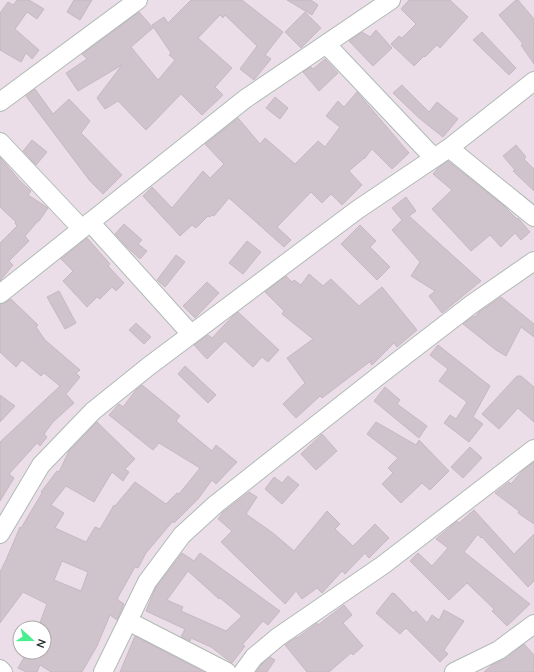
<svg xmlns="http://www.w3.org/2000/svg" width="534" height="672" font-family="'Nunito Sans',sans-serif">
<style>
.building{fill:#cfc3cc;stroke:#c7b8c3;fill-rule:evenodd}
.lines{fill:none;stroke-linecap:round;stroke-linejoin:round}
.minor-casing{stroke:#afbbb4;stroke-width:20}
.minor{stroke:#fff;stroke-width:18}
</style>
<rect width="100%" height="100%" fill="#ecdee9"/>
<path class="building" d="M17,0H29L44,9L37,19L27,12L15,29L39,50L32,59L26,53L21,62L0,50V13L8,2L13,5Z
M74,0H92L80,20L67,12Z
M191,0H242L283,32L265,55L271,59L254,80L240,69L257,46L225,15L223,18L220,15L198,38L232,68L215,87L223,95L202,115L181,94L146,130L118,101L105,109L97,98L122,65L78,91L66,73L87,59L82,54L139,12L153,28L131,47L158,80L175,60L169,55L171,53L152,25L164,17L168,23Z
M287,0H311L318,5L312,15Z
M409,0H450L468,17L440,48L437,45L425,57L424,56L414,66L391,44L399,36L402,38L416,24L401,9Z
M516,0H518L534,19V64L521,45L523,44L499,15Z
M305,12L321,28L301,48L285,32Z
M376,30L392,48L373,66L349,41L362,32L370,37Z
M482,32L516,68L509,75L473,40Z
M325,59L338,73L319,91L303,72L311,67L313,69Z
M402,85L429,112L437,102L458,119L443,137L419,118L393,93Z
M35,89L53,114L69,99L90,121L81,133L122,175L103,194L90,181L26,96Z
M357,92L409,153L392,169L372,149L364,159V158L349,171L362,185L342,205L331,194L322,203L311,192L277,227L291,240L284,247L229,198L214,216L212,215L210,217L208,216L196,228L192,225L180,236L143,196L152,187L172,208L203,171L210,178L224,164L205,144L238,118L260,144L265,138L295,164L318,141L325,147L340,127L326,116L338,101L344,107Z
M275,97L288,108L280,119L266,108Z
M32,140L47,152L36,165L23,151Z
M516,145L526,157L524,159L534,169V191L513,171L515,170L503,156Z
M0,157L20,181L31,191L28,195L48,208L39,221H38L25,236L29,241L9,261L13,265L0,281V243L17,226L15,223L16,222L0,207Z
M448,161L503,205L517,219L518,218L530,232L521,240L515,233L501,247L490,235L471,251L432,209L452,190L433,174L438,168Z
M406,197L416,211L409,216L481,281L442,313L429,296L435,291L411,276L420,262L392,230L402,220L392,208Z
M124,224L142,240L138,244L147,251L140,259L127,247L115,234Z
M360,225L376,241L370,247L390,267L377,280L341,244Z
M87,238L110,264L108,266L124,283L116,291L112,287L100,299L97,297L87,307L63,281L73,271L61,259Z
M247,241L261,252L243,274L229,263Z
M176,255L185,262L165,287L157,280Z
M309,274L323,286L331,279L359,306L382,287L417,330L397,347L394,343L372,365L370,363L372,360L322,398L320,396L296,418L283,404L305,383L287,358L313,339L282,314L284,311L265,292L286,276L292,282L294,280L301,285Z
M207,282L219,293L195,318L183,306Z
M59,291L76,323L65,329L47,297Z
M501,297L534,324V337L521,327L506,356L496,350L463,324L474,316L475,317L479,312Z
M11,299L38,325L36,327L45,340L80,370L76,373L80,377L66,394L74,403L53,422L44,434L47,437L40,446L37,443L9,474L14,478L0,501V442L60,386L44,373L41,376L22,360L16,367L0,352V304L6,302Z
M238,312L279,350L268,362L262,357L253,367L225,341L207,359L194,345L208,335L212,338L232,317Z
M136,323L151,337L144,344L129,330Z
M438,345L490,386L473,417L483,424L469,442L444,423L450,415L456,419L467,402L439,381L448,369L430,355Z
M185,366L216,395L208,403L178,374Z
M517,376H521L534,387V422L518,408L499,429L482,414Z
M142,385L180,416L176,421L212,451L216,445L237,462L216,484L212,480L198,499L174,523L173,521L146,553L138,568L135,567L117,599L124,604L117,620L110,615L97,646L82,672H51L40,665L37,672H26L18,668L27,652H44V628H38L47,604L23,592L0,623V572L6,560L20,527L21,528L42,493L41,492L57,471L59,472L69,451L97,422L135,459L125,469L129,472L123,481L112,472L94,502L66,486L51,505L64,513L55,528L86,542L95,527L100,529L114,505L115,506L135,482L166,504L177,493L179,494L200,468L159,443L153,450L109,415L119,404L123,407L136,390ZM62,561L88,572L81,591L54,580Z
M385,387L400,400L397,404L427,426L419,438L374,401Z
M0,395L15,406L0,422Z
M376,422L416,445L419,440L449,471L430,490L422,483L401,503L382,484L393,473L388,468L398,458L367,434Z
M322,434L337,451L316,470L301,454Z
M470,447L482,458L463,478L451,467Z
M534,462V524L518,513L519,511L495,493L509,482L511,484L523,470Z
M288,476L299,485L282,504L265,489L274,477L282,483Z
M249,492L257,497L246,514L273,533L294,551L327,511L340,524L335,529L353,546L375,524L389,538L369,558L365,553L345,574L342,571L322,593L317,588L302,599L296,591L285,604L221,542L232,531L218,519L223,512Z
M474,510L514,554L534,534V581L528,587L482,537L481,538L478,534L464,552L530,604L507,626L492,611L494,609L467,583L449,600L410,561L418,553L432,566L448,548L436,539L457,521L459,523Z
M182,553L194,561L200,553L280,611L268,625L263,621L242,645L245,646L232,663L211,647L191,638L190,641L181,637L185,629L146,611L156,587ZM188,571L219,599L220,598L242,616L226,631L181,611L183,607L167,600Z
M392,593L395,594L413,613L416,611L427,623L432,615L439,620L444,610L464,621L444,650L448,654L440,662L406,628L400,634L376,613Z
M344,605L352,615L343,623L363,646L353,655L351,653L329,672H307L285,645L297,637V638L317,623L318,625Z
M135,636L204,672H120Z
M524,644L534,655V672H484L492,665L505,659Z
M270,657L275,660L267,672H256L262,664Z"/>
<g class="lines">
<g class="minor-casing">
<path id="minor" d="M326,44L434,158
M0,102L138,0
M0,142L81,228
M449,148L534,217
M90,222L191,334
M0,294L245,99L391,0
M0,534L41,465L93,411L149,366L357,210L449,148L534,81
M128,621L227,672
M0,669L3,672
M103,672L147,582L182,535L216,504L381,374L472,304L534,261
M243,672L254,657L278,637L383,565L534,449
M454,672L499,650L534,624"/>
</g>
<use href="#minor" class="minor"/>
</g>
<g transform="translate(32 640) rotate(111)"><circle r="19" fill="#ffffff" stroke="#aaaaaa"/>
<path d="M0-3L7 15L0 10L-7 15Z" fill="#49ee8f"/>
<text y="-6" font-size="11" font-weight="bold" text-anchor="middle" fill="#2b2b2b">N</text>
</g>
</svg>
